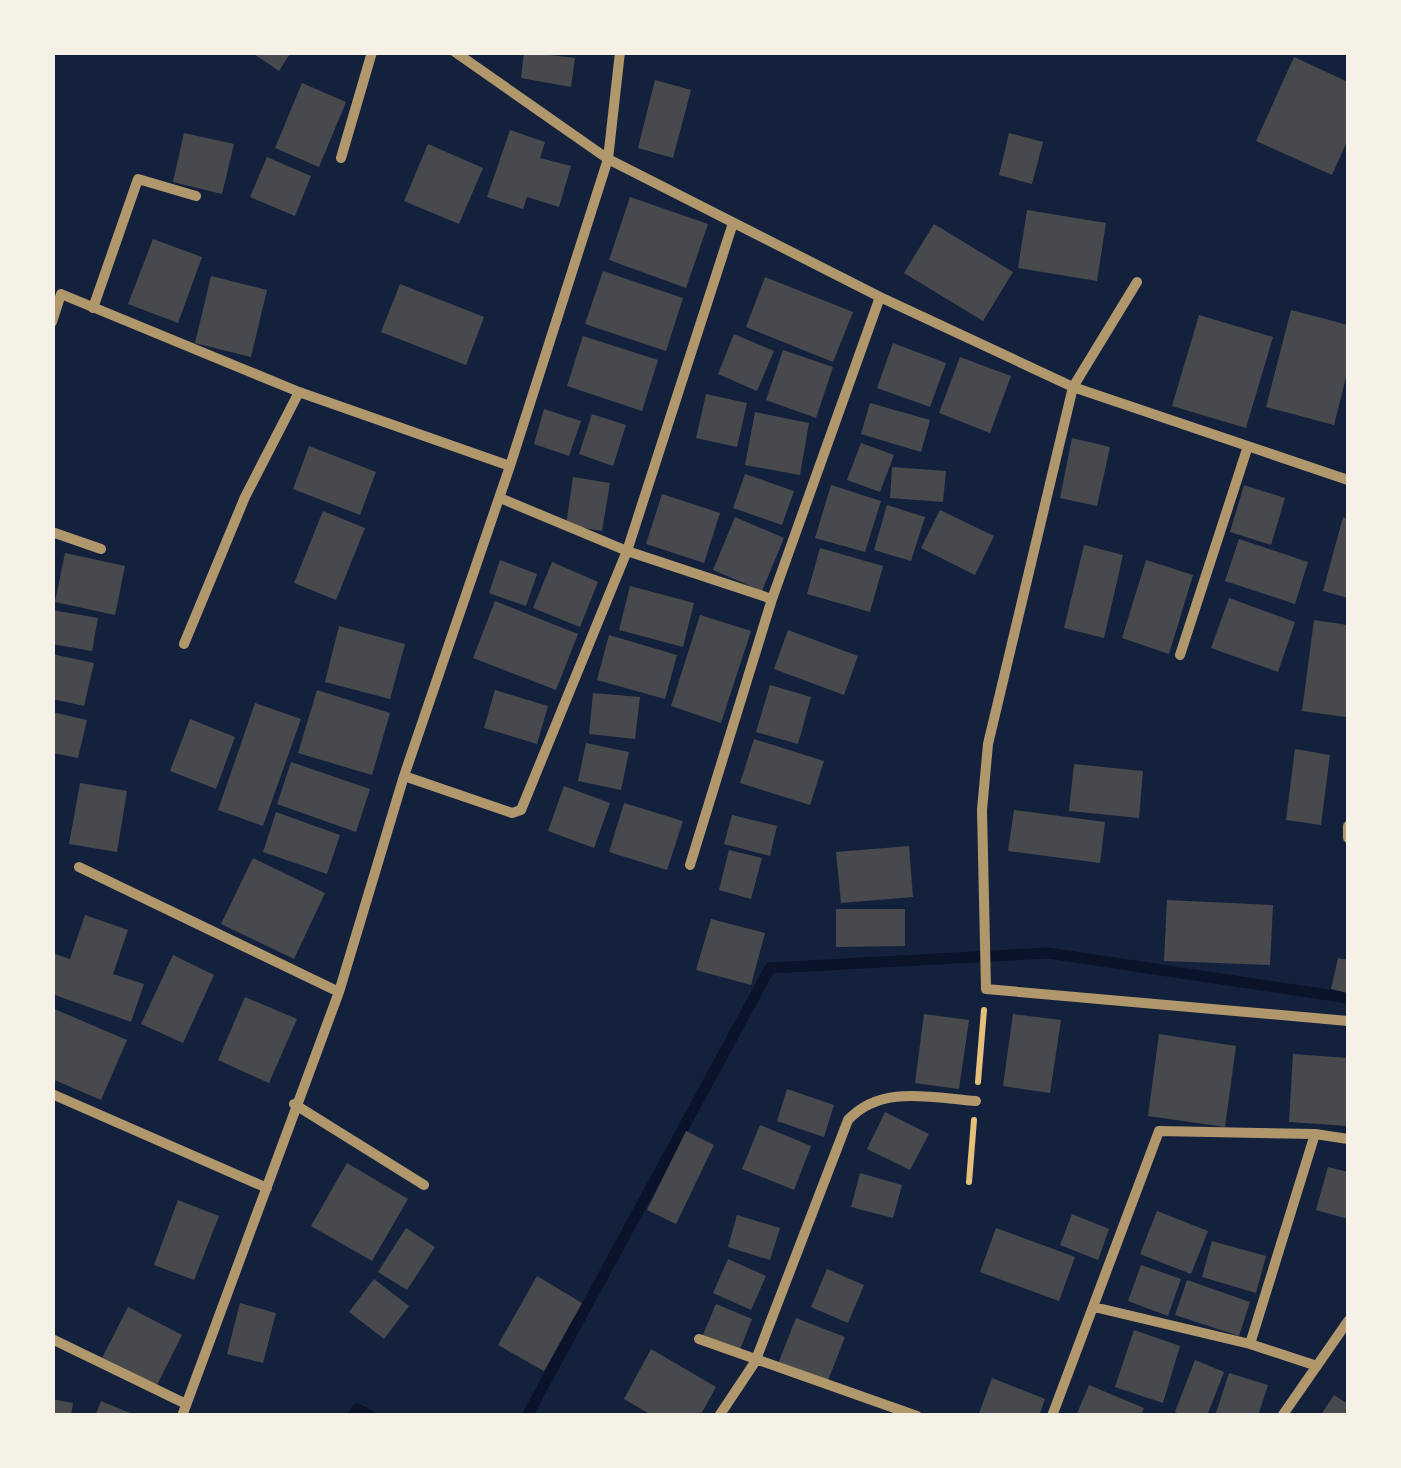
<svg xmlns="http://www.w3.org/2000/svg" width="1401" height="1468" font-family="'Fira Sans Condensed',sans-serif">
<style>
.lines{fill:none;stroke-linecap:round;stroke-linejoin:round}
.stream{stroke:#0b132b;stroke-width:11}
.building{fill:#48494c}
.path{stroke:#e5c07b;stroke-width:6}
.minor{stroke:#b1986c;stroke-width:10}
</style>
<rect width="100%" height="100%" fill="#14213d"/>
<g class="lines">
<path class="stream" d="M353,1416L357,1409L371,1416
M527,1416L770,968L1048,953L1348,998"/>
</g>
<path class="building" d="M251,52H291L279,71Z
M524,52L575,58L571,87L521,78Z
M1294,57L1348,82V139L1332,175L1256,141Z
M655,80L691,90L673,158L638,148Z
M302,83L346,102L319,167L275,148Z
M510,130L545,142L540,158L571,166L559,207L527,197L523,209L487,197Z
M184,133L234,144L222,194L173,182Z
M1009,133L1043,142L1032,184L999,175Z
M428,144L483,168L459,224L404,201Z
M267,157L311,176L295,216L250,197Z
M630,197L708,224L686,288L609,260Z
M1027,210L1106,223L1097,281L1018,268Z
M934,224L1013,272L983,321L904,273Z
M153,239L202,257L178,323L128,304Z
M603,271L683,298L666,351L585,324Z
M211,276L267,290L251,357L195,343Z
M765,277L853,312L833,362L746,327Z
M400,284L484,317L466,365L381,332Z
M1291,310L1348,325V369L1334,425L1266,407Z
M1199,315L1273,337L1246,428L1172,406Z
M734,334L774,351L757,391L718,374Z
M583,336L658,360L642,411L567,386Z
M893,343L946,363L930,407L877,388Z
M783,350L833,367L816,418L766,400Z
M960,357L1011,376L990,433L939,413Z
M706,394L747,403L737,447L696,438Z
M870,403L930,420L921,452L861,434Z
M544,409L581,421L569,456L534,444Z
M755,412L809,423L800,475L745,465Z
M592,414L626,425L613,466L579,454Z
M1072,438L1110,447L1097,506L1060,498Z
M861,443L894,455L880,492L847,480Z
M309,446L376,472L360,515L293,489Z
M892,467L946,471L943,502L890,498Z
M745,474L794,491L782,525L733,508Z
M573,477L610,483L602,531L566,525Z
M831,485L881,501L865,552L815,538Z
M1244,485L1285,498L1271,545L1230,532Z
M662,494L720,513L704,563L646,544Z
M887,505L925,517L911,561L874,550Z
M940,510L994,536L975,575L921,548Z
M323,511L365,528L336,600L294,583Z
M735,517L784,538L762,591L713,570Z
M1343,517L1348,519V598L1323,591Z
M1239,539L1308,562L1295,604L1225,581Z
M1084,545L1123,555L1104,638L1064,628Z
M820,548L883,566L870,612L807,594Z
M65,553L125,566L115,615L55,602Z
M500,560L537,574L526,606L489,593Z
M1146,560L1193,575L1169,654L1122,638Z
M552,562L598,582L580,627L533,608Z
M630,586L694,603L683,647L619,630Z
M1229,598L1295,622L1278,672L1211,648Z
M495,601L578,634L556,690L473,658Z
M52,610L98,618L92,651L52,644Z
M700,615L751,631L721,723L671,706Z
M1314,620L1348,625L1346,717L1302,711Z
M339,626L405,644L390,699L325,682Z
M788,630L858,656L844,695L774,669Z
M609,635L677,655L665,699L597,680Z
M52,654L94,663L84,706L52,699Z
M770,685L811,697L798,744L756,732Z
M317,690L390,713L372,775L298,753Z
M495,690L548,706L537,744L484,728Z
M593,693L640,697L635,739L589,734Z
M255,703L301,719L263,826L218,810Z
M52,712L87,720L78,758L52,753Z
M190,719L235,737L216,789L170,771Z
M754,739L824,761L810,805L740,783Z
M586,743L629,752L621,790L578,781Z
M1295,749L1330,755L1321,825L1286,820Z
M291,762L370,789L356,832L277,804Z
M1074,764L1143,771L1139,818L1069,811Z
M80,783L127,791L117,852L69,844Z
M564,786L610,803L594,848L548,831Z
M624,803L683,821L667,870L609,852Z
M1014,810L1105,822L1100,863L1008,851Z
M276,812L340,835L327,874L263,852Z
M732,815L777,826L770,856L724,844Z
M909,846L913,897L841,903L836,852Z
M729,850L762,858L751,899L719,890Z
M253,858L325,893L294,959L221,924Z
M1167,900L1273,905L1270,965L1164,961Z
M836,909H905V946L836,947Z
M85,915L128,930L113,974L144,984L131,1022L52,994V953L70,959Z
M711,919L765,933L751,985L696,970Z
M173,955L214,975L183,1043L141,1024Z
M1338,958L1348,960V993L1331,989Z
M245,997L297,1019L269,1083L218,1060Z
M52,1008L127,1040L101,1100L52,1079Z
M924,1014L969,1020L959,1089L915,1083Z
M1013,1014L1061,1020L1050,1093L1003,1086Z
M1159,1034L1236,1046L1225,1127L1148,1116Z
M1293,1054L1348,1058V1126L1289,1122Z
M787,1089L834,1105L824,1137L777,1121Z
M885,1112L929,1134L910,1170L867,1149Z
M760,1125L811,1146L794,1190L742,1169Z
M686,1131L714,1145L676,1224L647,1210Z
M347,1163L408,1199L372,1261L311,1226Z
M1328,1167L1348,1172V1219L1316,1210Z
M860,1173L902,1185L893,1218L851,1207Z
M178,1200L219,1216L194,1280L154,1265Z
M1157,1211L1208,1231L1191,1274L1140,1254Z
M1072,1214L1109,1229L1098,1260L1060,1245Z
M737,1215L780,1228L770,1260L728,1247Z
M406,1228L435,1247L407,1290L378,1272Z
M996,1228L1075,1257L1059,1301L980,1272Z
M1212,1241L1266,1256L1256,1293L1202,1277Z
M728,1259L766,1276L751,1310L713,1293Z
M1141,1265L1181,1279L1168,1316L1128,1301Z
M827,1269L864,1285L848,1323L811,1307Z
M537,1276L582,1303L544,1371L498,1345Z
M374,1279L409,1306L384,1339L349,1312Z
M1187,1280L1250,1302L1239,1336L1175,1315Z
M240,1303L276,1313L263,1363L227,1354Z
M716,1304L752,1319L739,1352L702,1337Z
M128,1307L182,1335L156,1387L101,1360Z
M796,1318L845,1337L827,1383L778,1364Z
M1134,1330L1180,1346L1163,1403L1115,1387Z
M651,1349L716,1387L700,1416H653L624,1399Z
M1195,1360L1224,1372L1207,1416H1184L1175,1412Z
M1229,1373L1268,1385L1258,1416H1215Z
M992,1378L1045,1399L1039,1416H978Z
M1089,1385L1144,1408L1141,1416H1076Z
M1334,1395L1348,1404V1416H1320Z
M52,1399L73,1403L71,1416H52Z
M101,1401L135,1415V1416H95Z"/>
<g class="lines">
<path class="path" d="M978,1082L984,1010
M969,1182L974,1120"/>
<path class="minor" d="M455,52L608,159L880,297L1073,387L1137,282
M341,158L372,52
M93,308L138,179L196,196
M52,322L61,294L299,392L510,466
M1348,480L1073,387L988,744L982,810L986,989L1348,1021
M500,498L627,551L772,599
M52,532L101,549
M184,644L245,497L299,392
M1180,655L1248,446
M404,776L512,813L521,810L627,551L733,223
M1348,838V826
M690,865L772,599L880,297
M79,867L339,992
M52,1094L267,1188
M294,1104L424,1185
M1094,1307L1250,1344
M52,1339L186,1404
M699,1339L917,1416
M1317,1366L1250,1344L1315,1134L1348,1139
M182,1416L339,992L404,776L510,466L608,159L620,52
M719,1416L755,1362L848,1120C881,1084 932,1098 976,1101
M1052,1416L1159,1131L1315,1134
M1282,1416L1348,1321"/>
</g>
<rect width="1401" height="1468" fill="none" stroke="#f6f1e7" stroke-width="110"/>
</svg>
